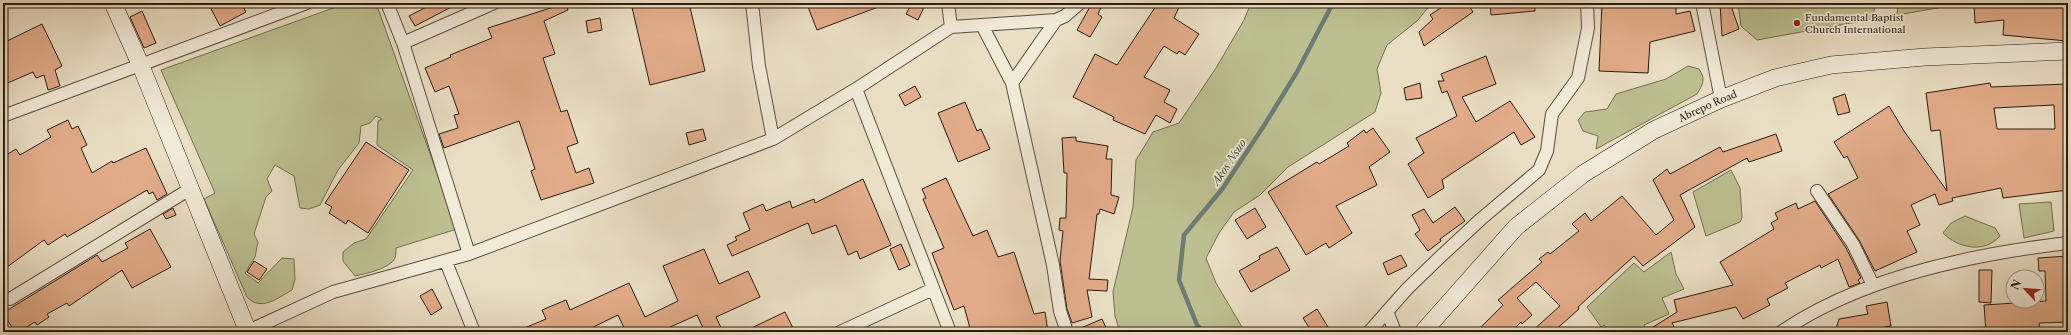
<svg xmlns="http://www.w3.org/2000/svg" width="2071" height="335" font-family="'Libre Caslon Text',serif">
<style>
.green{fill:#bcc091;stroke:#736e50}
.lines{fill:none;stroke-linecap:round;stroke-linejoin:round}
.stream{stroke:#6c7c74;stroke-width:4.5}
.building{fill:#e3ac8a;stroke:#2a1c10;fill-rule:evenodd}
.street-casing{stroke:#5a4d3d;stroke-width:14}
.secondary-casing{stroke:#2a1c10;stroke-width:18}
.street{stroke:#f1ead9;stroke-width:12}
.secondary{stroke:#f1ead9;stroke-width:17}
.poi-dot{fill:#8f2418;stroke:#f1ead9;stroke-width:1.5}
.labels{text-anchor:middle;stroke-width:3.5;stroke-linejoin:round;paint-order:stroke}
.poi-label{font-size:10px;fill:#2a1c10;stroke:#f1ead9;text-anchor:start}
.street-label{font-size:10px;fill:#2a1c10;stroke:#f1ead9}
.water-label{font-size:11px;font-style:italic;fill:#4b4c42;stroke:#f1ead9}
</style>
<rect width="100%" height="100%" fill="#eadfc5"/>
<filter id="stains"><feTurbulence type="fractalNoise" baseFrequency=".005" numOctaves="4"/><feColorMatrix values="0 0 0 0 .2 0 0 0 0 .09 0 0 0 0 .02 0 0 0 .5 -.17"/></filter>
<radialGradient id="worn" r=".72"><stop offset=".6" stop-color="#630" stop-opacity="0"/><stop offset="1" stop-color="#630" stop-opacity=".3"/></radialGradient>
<path class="green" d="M347,3H376L457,229L396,248C396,251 396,255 395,258C391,268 365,274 355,276L343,261V252L354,243L366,239L413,170L377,145L378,121L382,119L376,116L370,123L361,126L359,143L338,170L320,205L309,209L300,208L294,176L275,165L267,179L272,191L266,197L254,234L258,242L255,257L245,273L258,283L282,258L294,259L295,279L292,290C278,298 261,312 247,297L204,199L215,193L161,70Z
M1251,3H1432L1417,21L1387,45L1377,69L1381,93L1375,112L1288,167L1260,195L1234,212L1219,233L1206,258L1216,283L1245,332H1120L1115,316L1113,292L1133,207L1136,160L1153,132L1179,123L1216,68L1244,20Z
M1738,3H1875L1873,19L1757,40L1741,26Z
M1898,3H1954L1949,6L1897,15Z
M1688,66L1699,69C1706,79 1703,84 1697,94L1596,149L1598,136L1583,131L1578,120L1585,112L1607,109L1616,94L1666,79Z
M1731,170L1740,188L1742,218L1740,222L1706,236L1693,192Z
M2051,202L2054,231L2024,238L2019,204Z
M1965,216L1995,228L2000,236C1984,254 1958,248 1943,233L1951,223Z
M1671,252L1676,274L1684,289L1662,298L1669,314L1644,325L1647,332H1610L1604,325L1601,327L1587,307L1634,263L1644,272Z"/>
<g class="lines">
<path class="stream" d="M1204,332L1197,325L1179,280L1184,235L1223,188L1265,124L1297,72L1333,3"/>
</g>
<path class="building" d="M208,3H241L246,12L220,26Z
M434,3H459L415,26L409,16Z
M566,3L568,10L544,21L555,54L543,58L561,112L567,110L578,143L567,147L576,173L589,168L594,183L541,200L531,171L535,169L519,121L444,148L439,134L458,128L454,115L459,114L449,86L435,92L425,68L451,57L450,55L492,38L488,28Z
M631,3H689L705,71L650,85Z
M819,3H886V4L817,30L808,7Z
M912,3H926L918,20L906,14Z
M1092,3H1103L1098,14L1102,17L1090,37L1077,30Z
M1158,3H1181L1174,18L1199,34L1185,55L1179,51L1177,54L1164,46L1144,77L1170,90L1164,102L1177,109L1170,123L1156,115L1145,134L1113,120L1114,117L1073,97L1095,54L1117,65Z
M1448,3H1467L1473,12L1424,46L1419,32L1433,19L1430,15Z
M1490,3H1535V11L1491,15Z
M1602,3H1676V14L1690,11L1695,31L1650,42L1648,73L1599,71Z
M1720,3H1730L1739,29L1722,36Z
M1974,3L2068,4L2067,41L2003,35L2004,20L1975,23Z
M142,11L156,43L144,48L130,17Z
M600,18L602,30L588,33L586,21Z
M42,24L62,66L55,70L60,86L48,90L44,75L36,78L33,72L3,85V43Z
M1486,56L1496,84L1462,97L1476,122L1510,101L1535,137L1521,145L1514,132L1442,180L1444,188L1428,198L1408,164L1424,153L1416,138L1457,116L1447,91L1442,93L1438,81H1444L1441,74Z
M1420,83L1422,98L1406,100L1404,88Z
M1990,83L1991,87L2067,84L2068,190L2003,198L2001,188L1952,198L1953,201L1939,205L1935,194L1911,205L1920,225L1907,231L1917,252L1875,271L1859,240L1828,194L1858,178L1847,156L1844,158L1834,142L1889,106L1904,131L1947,191L1940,130L1931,131L1926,93ZM2054,105L2055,129H1997L1994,108Z
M915,86L921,97L905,106L899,95Z
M1845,94L1850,112L1838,115L1833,98Z
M965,102L977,131L981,129L990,149L958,162L938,113Z
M68,120L72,129L78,126L87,145L81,148L92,173L112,161L113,163L146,148L167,194L157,200L153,192L149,194L147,190L67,237L65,234L48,245L44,240L3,270V157L16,149L20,155L51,137L47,130Z
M1373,128L1390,152L1369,167L1377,185L1336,206L1352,233L1329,248L1326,243L1306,255L1268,192L1317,162L1319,164L1349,146L1347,143L1364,130L1366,133Z
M703,129L706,140L689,145L686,133Z
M1776,134L1782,151L1749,162L1747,158L1680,195L1695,227L1643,266L1634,256L1578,307L1579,309L1553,332H1531L1560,306L1536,282L1517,298L1532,315L1522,324L1521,322L1511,332H1476L1503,305L1498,300L1542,262L1539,259L1548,252L1550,254L1579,231L1572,224L1585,213L1591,221L1622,196L1656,235L1674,220L1653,180L1667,169L1670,174L1720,147L1723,152Z
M1076,137V141L1108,146L1106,159H1112L1111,195L1119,197L1114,214L1100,209L1099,214H1097L1089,279L1108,280L1107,291L1087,290L1092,317L1072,323L1067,309L1060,261L1063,231L1059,230L1060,218H1066L1067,173H1064L1062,138Z
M366,142L409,170L368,233L348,220L346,224L329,213L332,207L325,203Z
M946,178L973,236L987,230L998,257L1014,252L1034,314L1045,312L1048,332H971L964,306L954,310L932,253L944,248L923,199L926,198L922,189Z
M863,179L891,245L860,259L857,251L848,255L836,225L812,234L808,223L732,256L727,245L737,240L735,237L750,230L743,213L763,204L766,211L790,201L792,208L814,199L815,203Z
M1815,201L1846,248L1861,278L1858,280L1860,283L1849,287L1838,259L1821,268L1820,265L1785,283L1788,288L1767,299L1770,305L1743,319L1736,307L1672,323L1677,332H1645L1677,312L1674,300L1733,285L1720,262L1774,229L1771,223L1778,219L1775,213L1796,203L1798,209Z
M1455,207L1465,221L1440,239L1441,241L1428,251L1415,234L1420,230L1412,215L1424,209L1433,223Z
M173,208L176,215L166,219L163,214Z
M1255,208L1266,227L1247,239L1235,220Z
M150,229L171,267L132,288L122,270L69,306L67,303L47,314L49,317L37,325L35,322L18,332H15L3,313L97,255L102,262L128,248L125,243Z
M901,244L910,265L899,270L890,249Z
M1277,247L1290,270L1251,292L1239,271L1260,259L1259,256Z
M704,249L719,284L748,271L760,297L716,317L723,332H705L697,315L659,332H626L618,315L583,332H515L546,319L542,310L566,300L570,310L629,283L645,317L678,301L663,266Z
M1401,255L1407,266L1388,275L1383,263Z
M2068,256V322L2039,323L2040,332H1986L1984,305L2046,301L2045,271H2039L2038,258Z
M254,261L267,269L259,280L247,272Z
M1979,270H1992L1991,303L1979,302Z
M432,289L442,308L431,315L420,296Z
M1887,302L1891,326L1857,332H1835L1839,319L1868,314L1866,306Z
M1317,309L1328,327L1321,332H1312L1303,318Z
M785,312L795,332H743Z
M1102,319L1108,332H1074V331Z"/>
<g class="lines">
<g class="street-casing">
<path id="street" d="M387,3L403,43
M752,3L759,66L773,139
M948,3L951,27
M1702,3L1721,99
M982,25L1012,83L1053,265L1060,311L1067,332
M1012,83L1056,20
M856,89L950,332
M3,116L307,3
M1817,191L1853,244L1873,285
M469,254L403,43L494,3
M446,262L474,332
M10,299L190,189
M1387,311L1395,332
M246,332L333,292L469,254L773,139L856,89L951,27L1056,20L1065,16L1080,3
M840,332L933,289
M1369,332L1407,289L1439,258L1481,219L1539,170L1547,151L1552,114L1578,78L1588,28L1587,3
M1781,332C1861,277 1973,254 2068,243"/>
</g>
<g class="secondary-casing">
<g id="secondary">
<path d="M113,3L141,66L248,332"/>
<path id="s1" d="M1423,332L1516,227L1583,174L1654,130L1721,99L1775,78L1831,65L1925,57L2068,51"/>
</g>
</g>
<use href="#street" class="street"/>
<use href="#secondary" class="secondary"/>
</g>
<circle class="poi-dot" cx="1797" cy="23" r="4"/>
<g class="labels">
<g class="poi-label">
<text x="1805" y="21">Fundamental Baptist<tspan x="1805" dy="12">Church International</tspan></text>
</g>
<g class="street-label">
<text dy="4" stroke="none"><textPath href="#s1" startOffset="368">Abrepo Road</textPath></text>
</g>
<g class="water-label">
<text transform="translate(1229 162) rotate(-56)" y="4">Akos Nsuo</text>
</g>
</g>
<rect width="2071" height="335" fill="none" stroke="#eadfc5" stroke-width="16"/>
<rect x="4" y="4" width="2063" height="327" fill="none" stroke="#2a1c10" stroke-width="2"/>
<rect x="8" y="8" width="2055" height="319" fill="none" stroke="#2a1c10"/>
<g transform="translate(2025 289) rotate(296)"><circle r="19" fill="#f1ead9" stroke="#a19889"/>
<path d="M0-3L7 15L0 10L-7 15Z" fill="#8f2418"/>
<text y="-6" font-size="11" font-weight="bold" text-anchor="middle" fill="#2a1c10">N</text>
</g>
<rect width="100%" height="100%" filter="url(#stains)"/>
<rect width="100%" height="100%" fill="url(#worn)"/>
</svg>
